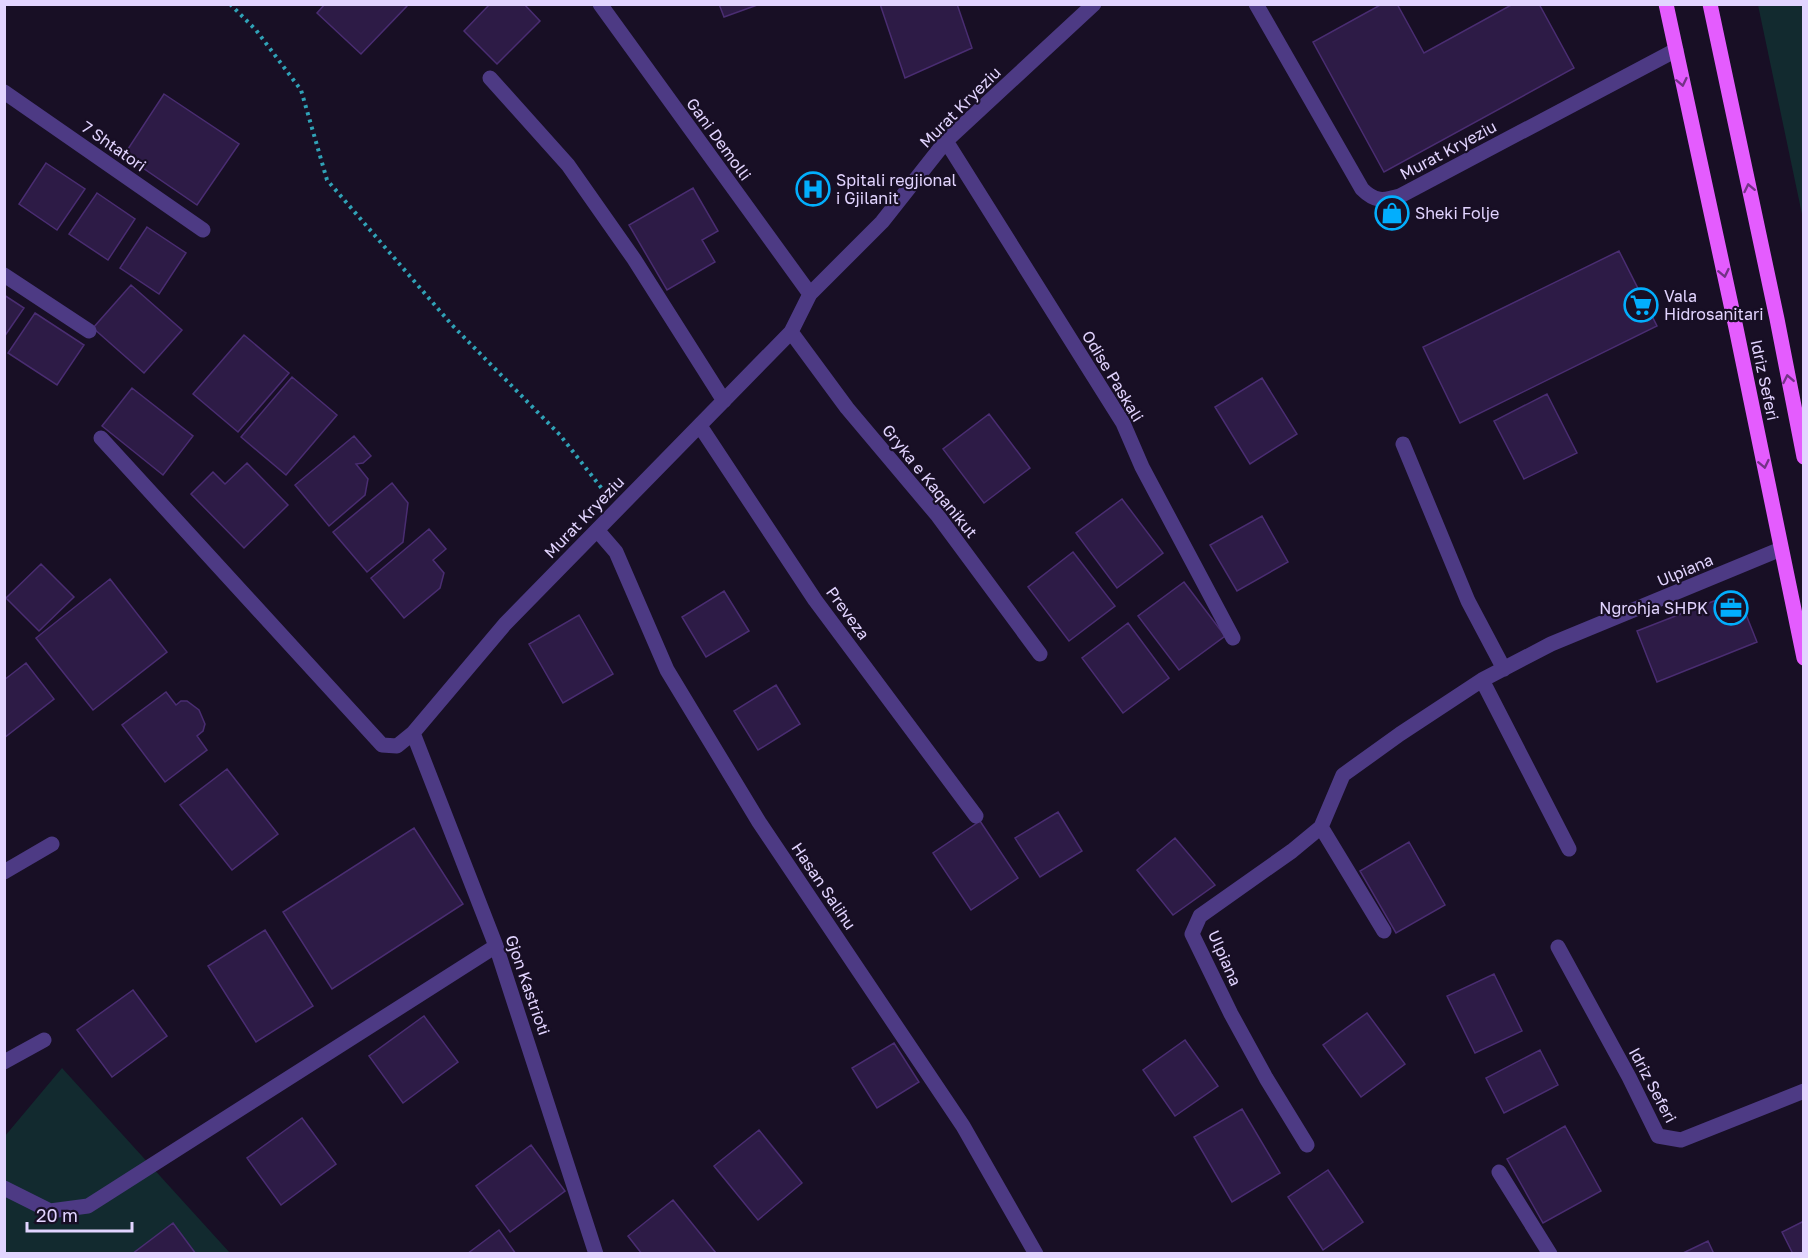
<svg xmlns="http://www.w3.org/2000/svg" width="1808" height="1258" font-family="'Golos Text',sans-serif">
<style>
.green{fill:#122a2f}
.building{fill:#2d1b46;stroke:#4a2d72;stroke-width:1.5}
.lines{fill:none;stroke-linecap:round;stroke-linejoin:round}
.path{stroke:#30a2b7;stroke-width:4;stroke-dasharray:3 4.5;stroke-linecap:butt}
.minor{stroke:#4d3a84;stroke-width:15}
.primary{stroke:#e45cfe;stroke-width:15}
.oneway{stroke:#743287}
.labels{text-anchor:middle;stroke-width:4.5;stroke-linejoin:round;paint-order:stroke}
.street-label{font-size:16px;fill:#e2d4ff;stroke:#180f25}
.poi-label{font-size:16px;fill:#e2d4ff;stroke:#180f25;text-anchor:start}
</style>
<rect width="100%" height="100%" fill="#180f25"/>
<path class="green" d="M1758,5H1803V219Z
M62,1068L230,1253L5,1254V1136Z"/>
<path class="building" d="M325,4H406L407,6L361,54L317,13Z
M490,4H524L540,21L497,64L464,31Z
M719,4H760L724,17Z
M880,4H957L972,48L905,78Z
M1382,4H1397L1424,53L1513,4H1539L1574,68L1384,172L1313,42Z
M164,94L239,144L197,205L124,155Z
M46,163L85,189L57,230L19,204Z
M693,188L718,231L702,240L715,262L667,290L629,225Z
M97,193L135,219L108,260L69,234Z
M147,227L186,253L159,294L120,268Z
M1619,251L1657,326L1460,423L1423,347Z
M131,285L182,330L144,373L93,328Z
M4,295L24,308L4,337Z
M35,313L84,345L57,385L8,353Z
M244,335L289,373L238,432L193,394Z
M292,377L337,415L286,475L241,437Z
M1262,378L1297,434L1250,464L1215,407Z
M132,388L193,436L163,475L102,426Z
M1547,394L1577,453L1524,479L1494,421Z
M989,414L1030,468L984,503L943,449Z
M354,436L371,456L363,463L356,464L368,479L365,495L329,526L295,485Z
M247,463L288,505L244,548L191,494L213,472L225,484Z
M392,483L408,503L403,542L367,572L333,532Z
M1122,499L1163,553L1117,588L1076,533Z
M1262,516L1288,562L1237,591L1210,545Z
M429,529L446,549L433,560L444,573L440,588L404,618L371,578Z
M1073,552L1115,606L1069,641L1028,587Z
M41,564L74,597L39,631L6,598Z
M110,579L167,652L93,710L36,638Z
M1184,582L1225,636L1179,670L1138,616Z
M724,591L749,631L706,657L682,617Z
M1737,592L1757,642L1657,682L1637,631Z
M579,615L613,674L563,703L529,644Z
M1128,623L1169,678L1123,713L1082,658Z
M26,663L54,699L4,738V680Z
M776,685L800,724L758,750L734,711Z
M166,692L176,705L181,701H187L199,710L205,724L203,731L197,736L207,750L165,782L122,725Z
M227,769L278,834L232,870L180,805Z
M1058,812L1082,851L1040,877L1015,838Z
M980,821L1018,878L971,910L933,853Z
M414,828L463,904L332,989L283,912Z
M1175,838L1215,885L1173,915L1137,870Z
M1409,842L1445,905L1396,933L1360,871Z
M265,930L313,1006L256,1042L208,966Z
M1494,974L1522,1031L1475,1053L1447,996Z
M133,990L167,1036L112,1077L77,1030Z
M1367,1013L1405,1064L1361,1097L1323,1045Z
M424,1016L458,1062L403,1103L369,1056Z
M1185,1040L1218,1086L1175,1116L1143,1070Z
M894,1043L919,1082L877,1108L852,1068Z
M1540,1050L1558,1085L1504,1113L1486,1078Z
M1242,1109L1280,1173L1232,1202L1194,1137Z
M302,1118L336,1164L281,1205L247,1158Z
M1565,1126L1601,1191L1543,1223L1507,1159Z
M759,1130L802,1183L758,1220L714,1166Z
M531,1145L565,1191L510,1232L476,1186Z
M1328,1170L1363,1222L1323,1250L1288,1197Z
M673,1200L716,1253L642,1254L628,1236Z
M1804,1221V1254H1793L1782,1232Z
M173,1223L196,1254H132Z
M499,1230L516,1254H467Z
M1708,1241L1714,1254H1681Z"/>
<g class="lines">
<path class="path" d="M230,4L256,30L301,90L327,180L452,325L560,435L603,490"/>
<path class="minor" d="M600,4L810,294
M1256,4L1362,189C1375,202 1383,201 1400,196L1676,50
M490,78L568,165L634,259L724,401
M4,92L203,230
M946,141L1123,423L1142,467L1233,638
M4,275L89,331
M791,332L847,408L938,516L1040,654
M700,426L815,600L976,816
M101,438L382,745L397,746L413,733L505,624L791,332L810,294L882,222L946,141L1094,4
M1403,444L1468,601L1504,669
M597,530L616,552L667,670L759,822L963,1126L1036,1254
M1482,680L1569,849
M413,733L496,946L596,1254
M1321,827L1384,931
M4,872L52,844
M1558,947L1629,1077L1658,1136L1681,1140L1804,1091
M4,1062L44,1040
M1307,1145L1266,1078L1231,1014L1192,934L1200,916L1292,851L1321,827L1343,775L1400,734L1482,680L1551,644L1781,549
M1499,1172L1550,1254
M4,1188L50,1211L88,1206L496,946"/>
<path class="primary" d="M1666,4L1736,328L1804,658
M1710,4L1777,319L1804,457"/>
</g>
<defs><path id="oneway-chevron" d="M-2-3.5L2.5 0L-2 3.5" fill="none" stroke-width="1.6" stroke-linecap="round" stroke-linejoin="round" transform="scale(1.5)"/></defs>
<g class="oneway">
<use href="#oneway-chevron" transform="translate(1682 82) rotate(78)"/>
<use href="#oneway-chevron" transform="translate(1749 188) rotate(-102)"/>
<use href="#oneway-chevron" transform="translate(1724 273) rotate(78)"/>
<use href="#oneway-chevron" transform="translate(1788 379) rotate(-101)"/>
<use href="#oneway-chevron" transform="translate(1764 464) rotate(78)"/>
</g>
<defs>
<g id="hospital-ring" transform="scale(1.725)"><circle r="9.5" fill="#180f25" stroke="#02aefd" stroke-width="1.5"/><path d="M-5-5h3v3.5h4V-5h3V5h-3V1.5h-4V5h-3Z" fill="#02aefd"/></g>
<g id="shop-ring" transform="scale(1.725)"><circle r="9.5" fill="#180f25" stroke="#02aefd" stroke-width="1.5"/><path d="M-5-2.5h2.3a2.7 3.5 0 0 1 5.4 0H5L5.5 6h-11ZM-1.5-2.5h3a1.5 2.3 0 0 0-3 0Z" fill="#02aefd"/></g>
<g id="supermarket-ring" transform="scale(1.725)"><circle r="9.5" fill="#180f25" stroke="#02aefd" stroke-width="1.5"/><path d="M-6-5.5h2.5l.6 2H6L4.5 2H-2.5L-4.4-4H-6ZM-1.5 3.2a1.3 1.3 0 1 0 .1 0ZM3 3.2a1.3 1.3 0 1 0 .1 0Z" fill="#02aefd"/></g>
<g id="office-ring" transform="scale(1.725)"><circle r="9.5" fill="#180f25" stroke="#02aefd" stroke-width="1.5"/><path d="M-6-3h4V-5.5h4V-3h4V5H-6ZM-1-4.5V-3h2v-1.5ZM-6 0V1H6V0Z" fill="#02aefd"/></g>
</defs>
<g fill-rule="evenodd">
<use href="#hospital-ring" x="813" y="189"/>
<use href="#shop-ring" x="1392" y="213"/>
<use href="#supermarket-ring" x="1641" y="305"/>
<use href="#office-ring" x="1731" y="608"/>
</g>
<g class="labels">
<g class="street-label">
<text transform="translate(960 107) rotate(-45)" y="6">Murat Kryeziu</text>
<text transform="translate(719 139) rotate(54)" y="6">Gani Demolli</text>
<text transform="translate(114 146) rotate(35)" y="6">7 Shtatori</text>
<text transform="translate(1448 150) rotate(-28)" y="6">Murat Kryeziu</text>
<text transform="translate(1113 376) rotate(59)" y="6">Odise Paskali</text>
<text transform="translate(1765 380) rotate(78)" y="6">Idriz Seferi</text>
<text transform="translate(930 481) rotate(51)" y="6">Gryka e Kaqanikut</text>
<text transform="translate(584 517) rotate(-46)" y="6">Murat Kryeziu</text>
<text transform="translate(1685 570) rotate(-23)" y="6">Ulpiana</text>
<text transform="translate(848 613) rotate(54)" y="6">Preveza</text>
<text transform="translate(824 886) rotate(56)" y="6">Hasan Salihu</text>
<text transform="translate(1225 958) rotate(66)" y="6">Ulpiana</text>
<text transform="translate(528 985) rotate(71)" y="6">Gjon Kastrioti</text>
<text transform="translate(1653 1085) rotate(62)" y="6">Idriz Seferi</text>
</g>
<g class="poi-label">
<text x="836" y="186">Spitali regjional<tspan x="836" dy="18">i Gjilanit</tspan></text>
<text x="1415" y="219">Sheki Folje</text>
<text x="1664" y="302">Vala<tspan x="1664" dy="18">Hidrosanitari</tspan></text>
<text x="1708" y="614" text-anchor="end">Ngrohja SHPK</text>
</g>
</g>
<rect width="1808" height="1258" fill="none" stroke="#e2d4ff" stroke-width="12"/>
<path d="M27 1222v9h105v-9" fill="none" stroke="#e2d4ff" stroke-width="3"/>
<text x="36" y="1222" font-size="18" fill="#e2d4ff" stroke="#180f25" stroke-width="4.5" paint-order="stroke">20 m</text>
</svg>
